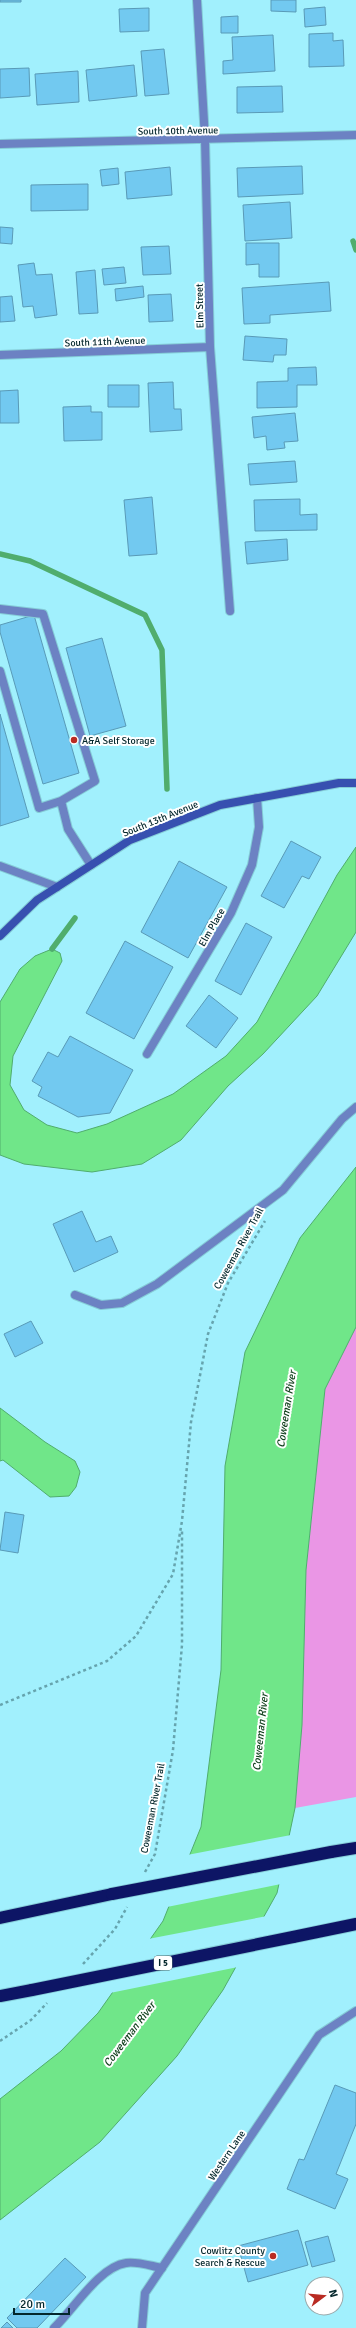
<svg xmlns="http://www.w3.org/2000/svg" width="356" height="2328" font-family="Signika,sans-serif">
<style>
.green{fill:#ea96e5}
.water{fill:#70e689;stroke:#50ad6d}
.pier{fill:#a1f0fd}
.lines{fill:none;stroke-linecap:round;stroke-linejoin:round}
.stream{stroke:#50ad6d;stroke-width:5.5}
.building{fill:#72c9f0;stroke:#599ab7}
.service-casing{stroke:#85ccd7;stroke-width:10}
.minor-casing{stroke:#85ccd7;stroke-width:10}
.secondary-casing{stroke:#85ccd7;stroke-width:10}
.motorway-casing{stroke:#85ccd7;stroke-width:14}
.path{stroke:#66a4ae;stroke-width:2.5;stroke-dasharray:3 3;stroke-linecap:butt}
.service{stroke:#6c82c3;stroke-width:8}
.minor{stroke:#6c82c3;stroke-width:8}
.secondary{stroke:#3750b0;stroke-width:8}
.motorway{stroke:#0d1565;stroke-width:12}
.motorway-bridge-casing{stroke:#85ccd7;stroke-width:14;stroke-linecap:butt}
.motorway-bridge{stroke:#0d1565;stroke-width:12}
.poi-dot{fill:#b92b22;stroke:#fff;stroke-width:1.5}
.labels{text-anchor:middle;stroke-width:4;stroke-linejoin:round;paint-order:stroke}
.shield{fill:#fff;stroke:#4f686b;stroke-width:1}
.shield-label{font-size:9px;font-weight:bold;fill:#04272c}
.street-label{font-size:10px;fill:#04272c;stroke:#fff}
.poi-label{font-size:10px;fill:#04272c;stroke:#fff;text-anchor:start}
.water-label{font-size:11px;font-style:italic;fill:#12411e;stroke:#fff}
</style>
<rect width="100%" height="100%" fill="#a1f0fd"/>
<path class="green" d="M356,1327V1797L295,1808L302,1725L306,1570L325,1389Z"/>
<path class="water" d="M356,847V932L317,996L263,1054L228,1086L181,1140L142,1164L92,1172L24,1164L0,1155V1002L20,969L35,956L52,949L60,953L62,961L13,1056L10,1085L24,1110L47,1125L77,1133L107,1124L173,1094L226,1056L257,1022L337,875Z
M356,1167V1327L325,1389L306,1570L302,1725L295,1808L277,1893L223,1990L177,2056L100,2142L0,2220V2099L61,2051L98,2013L163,1921L201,1827L221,1670L225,1466L245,1352L300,1238Z
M0,1408L45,1442L75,1461L80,1472L76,1487L69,1496L50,1497L3,1460L0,1461Z"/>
<path class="pier" d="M291,1835L281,1884L167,1907L187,1855Z
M267,1916L238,1967L110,1993L148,1939Z"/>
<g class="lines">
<path class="stream" d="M353,241L356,250
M0,554L30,561L145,615L162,650L167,789
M52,949L75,918"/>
</g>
<path class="building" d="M0,0H21V2H0Z
M271,0H296V12L271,11Z
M325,7L326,25L305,27L304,9Z
M149,8V31L120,32L119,9Z
M238,16V33H221V17Z
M333,33V41L343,40L344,66L309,67V34Z
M273,35L275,71L223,74V61L233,60L232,37Z
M164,49L169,94L145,96L141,51Z
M134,65L137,96L89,101L86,70Z
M29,68L30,96L0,98V69Z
M78,71L79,102L37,105L35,74Z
M282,86L283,112L237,113V87Z
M302,166L303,194L238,197L237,168Z
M170,167L172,195L127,199L125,172Z
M118,168L119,184L102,186L100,170Z
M88,184V210L31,211V185Z
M290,202L292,238L245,241L243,205Z
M0,227L13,228L12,244L0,243Z
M246,243H279V277H259V264L246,265Z
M169,246L171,274L143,275L141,247Z
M34,263L36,275L52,274L57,315L35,318L33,306L23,307L18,265Z
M124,267L126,283L104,285L102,269Z
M95,270L98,313L79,314L76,272Z
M329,282L331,311L270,315V323L244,324L242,288Z
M143,286L144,297L116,301L115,289Z
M171,294L173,321L149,322L148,295Z
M12,296L15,321L0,322V297Z
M245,336L287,339L286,355H274L273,362L243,360Z
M316,367L317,385H297V407L257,408V382L288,381V368Z
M173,382L174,409H181L182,430L150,432L148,383Z
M108,385H139V407H108Z
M18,390L19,423H0V391Z
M91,406V412H102V440L64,441L63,407Z
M295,413L298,441L284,442L285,448L267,450L266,436L254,438L252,417Z
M295,461L297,482L250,485L248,464Z
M152,497L157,554L129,556L124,500Z
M300,499V515L317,514V530L255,531L254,500Z
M287,539L288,560L247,564L245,542Z
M34,615L79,773L43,784L0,632V625Z
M102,638L126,726L90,736L66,648Z
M0,714L29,817L0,826Z
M291,841L321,857L309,879L302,876L284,908L261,896Z
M179,861L227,887L188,958L141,932Z
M246,923L272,937L241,995L215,981Z
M125,941L173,967L134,1039L86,1013Z
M209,995L238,1018L216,1048L186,1026Z
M70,1036L133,1070L110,1113L78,1117L38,1096L42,1087L32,1081L48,1052L58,1057Z
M82,1211L96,1242L111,1236L118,1252L74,1272L53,1224Z
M31,1321L43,1343L15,1357L4,1334Z
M5,1512L24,1515L18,1553L0,1550Z
M335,2085L356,2093V2124L336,2174L348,2179L335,2209L287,2189L299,2159L304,2160Z
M298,2230L308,2265L248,2282L238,2246Z
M328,2236L335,2261L312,2267L305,2242Z
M65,2258L86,2277L37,2328H17L7,2318Z
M7,2322L13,2328H1Z"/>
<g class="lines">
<g class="service-casing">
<path id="service" d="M0,609L43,614L95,781L61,801L39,808L0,671
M61,801L68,829L91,865
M0,866L57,887
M75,1295L101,1305L122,1303L157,1284L283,1190L342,1119L356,1107
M54,2328C74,2309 99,2267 126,2263C136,2261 151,2266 162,2268"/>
</g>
<g class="minor-casing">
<path id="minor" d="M197,0L205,139L210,347L230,611
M0,144L356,135
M0,355L210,347
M147,1054L231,913L252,865L259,827L257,798
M142,2328L145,2293L319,2035L356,2011"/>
</g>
<g class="secondary-casing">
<path id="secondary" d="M0,936L37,900L130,840L220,805L339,783H356"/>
</g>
<g class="motorway-casing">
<path id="motorway" d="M331,1852L356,1848
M0,1918L112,1894
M293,1937L356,1924
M0,1996L32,1990"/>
</g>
<path class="path" d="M0,1705L107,1661L136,1636L173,1574L182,1521L191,1422L208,1334L228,1283L265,1221
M145,1872L155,1854L173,1750L182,1645V1530
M83,1964L115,1929L127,1907
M0,2041L31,2020L47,2003"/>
<use href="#service" class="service"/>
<use href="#minor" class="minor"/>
<use href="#secondary" class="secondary"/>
<use href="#motorway" class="motorway"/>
<g class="motorway-bridge-casing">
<path id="motorway-bridge" d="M112,1894L331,1852
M32,1990L293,1937"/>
</g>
<use href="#motorway-bridge" class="motorway-bridge"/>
</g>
<g class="poi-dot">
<circle cx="74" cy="740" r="4"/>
<circle cx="273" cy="2256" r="4"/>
</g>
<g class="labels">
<rect class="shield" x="154" y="1956" width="18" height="14" rx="3"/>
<g class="shield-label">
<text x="163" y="1966">I 5</text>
</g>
<g class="street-label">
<text transform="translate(178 130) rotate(-1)" y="4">South 10th Avenue</text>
<text transform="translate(199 306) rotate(-91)" y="4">Elm Street</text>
<text transform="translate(105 341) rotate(-2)" y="4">South 11th Avenue</text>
<text transform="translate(160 818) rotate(-22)" y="4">South 13th Avenue</text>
<text transform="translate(211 927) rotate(-60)" y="4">Elm Place</text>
<text transform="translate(238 1248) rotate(-61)" y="4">Coweeman River Trail</text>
<text transform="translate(152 1808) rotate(-79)" y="4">Coweeman River Trail</text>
<text transform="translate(226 2155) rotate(-56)" y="4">Western Lane</text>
</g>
<g class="poi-label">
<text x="82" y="744">A&amp;A Self Storage</text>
<text x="265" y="2254" text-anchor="end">Cowlitz County<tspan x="265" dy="12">Search &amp; Rescue</tspan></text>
</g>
<g class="water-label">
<text transform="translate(286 1409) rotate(-81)" y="4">Coweeman River</text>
<text transform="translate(260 1732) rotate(-84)" y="4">Coweeman River</text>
<text transform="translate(129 2034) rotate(-53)" y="4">Coweeman River</text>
</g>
</g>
<g transform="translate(324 2296) rotate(74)"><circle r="19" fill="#ffffff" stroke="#9ba9ab"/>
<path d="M0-3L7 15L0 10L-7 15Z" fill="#b92b22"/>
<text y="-6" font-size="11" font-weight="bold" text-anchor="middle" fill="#04272c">N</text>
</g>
<path d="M14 2308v6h55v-6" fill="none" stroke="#04272c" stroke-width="2"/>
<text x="20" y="2308" font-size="12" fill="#04272c" stroke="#ffffff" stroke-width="3" paint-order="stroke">20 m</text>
</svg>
